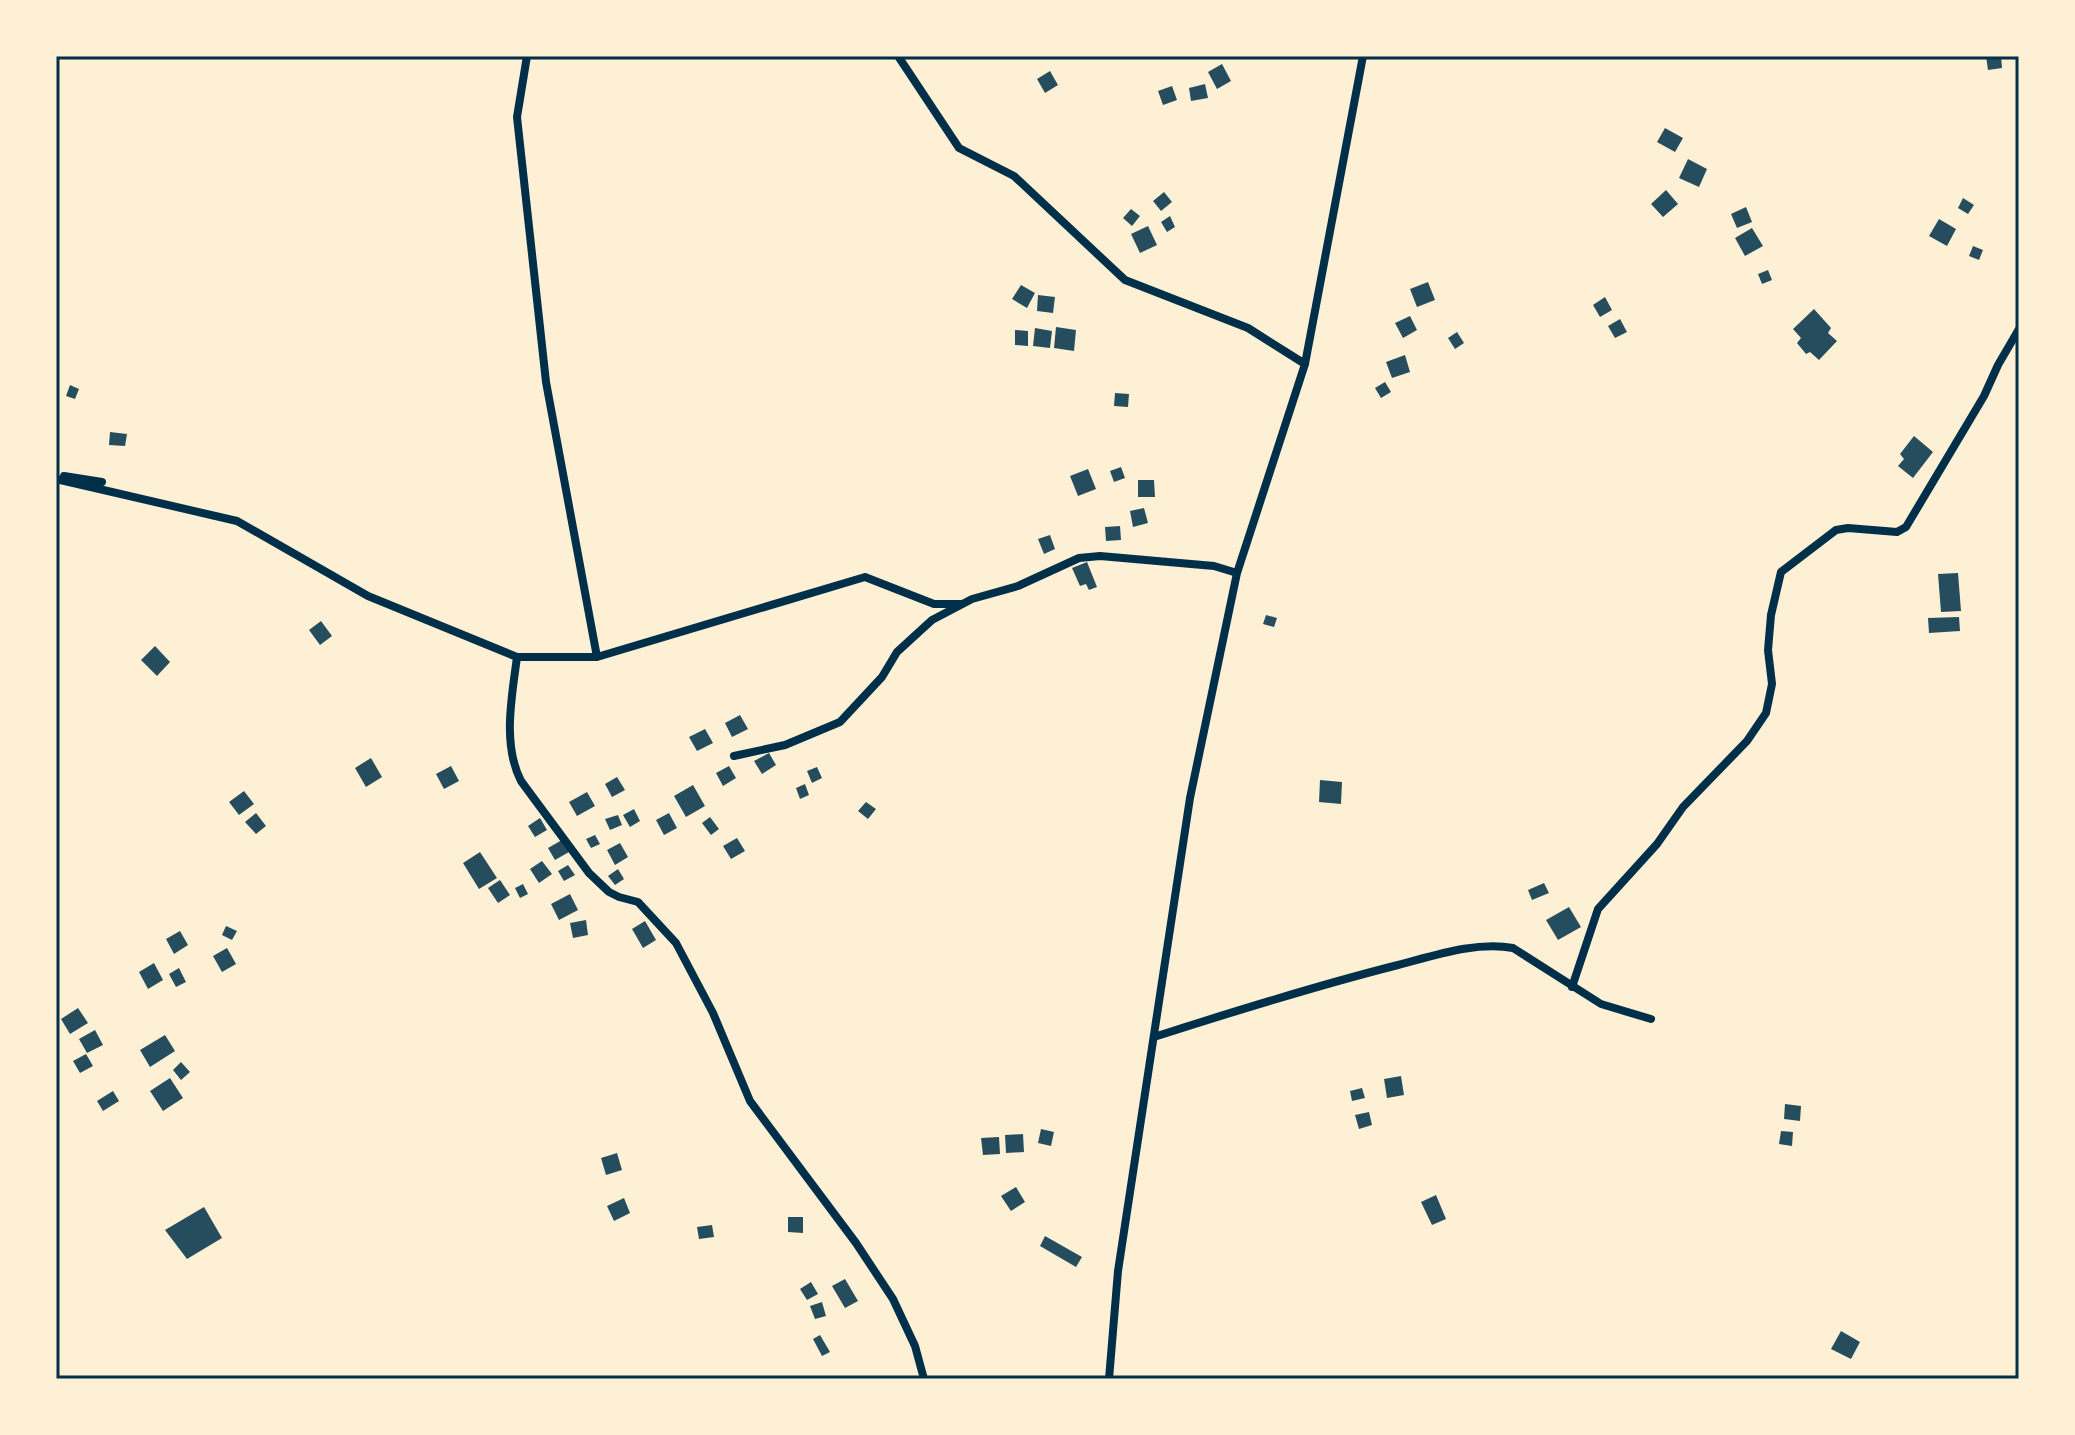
<svg xmlns="http://www.w3.org/2000/svg" width="2075" height="1435" font-family="Overpass,sans-serif">
<style>
.building{fill:#264d5e}
.lines{fill:none;stroke-linecap:round;stroke-linejoin:round}
.minor{stroke:#003049;stroke-width:8}
.neatline{fill:none;stroke:#003049;stroke-width:3}
</style>
<rect width="100%" height="100%" fill="#fdf0d5"/>
<path class="building" d="M1986,56H2001L2002,68L1988,70Z
M1222,64L1231,81L1217,89L1208,72Z
M1050,71L1058,85L1045,93L1037,79Z
M1205,84L1208,98L1191,101L1189,88Z
M1172,86L1177,100L1163,105L1158,91Z
M1665,128L1683,138L1675,152L1657,142Z
M1688,159L1707,169L1699,187L1679,178Z
M1666,190L1678,204L1663,217L1651,204Z
M1164,192L1172,202L1161,211L1153,201Z
M1963,198L1974,205L1968,214L1958,208Z
M1746,207L1752,222L1737,228L1731,214Z
M1131,209L1140,216L1132,226L1123,218Z
M1170,216L1175,227L1167,232L1161,222Z
M1939,219L1956,229L1947,246L1929,236Z
M1148,226L1157,245L1140,253L1131,234Z
M1752,228L1763,246L1745,256L1735,238Z
M1973,246L1983,250L1979,260L1969,256Z
M1768,270L1772,280L1762,284L1758,274Z
M1428,282L1435,300L1417,307L1410,289Z
M1021,285L1035,293L1027,308L1012,299Z
M1038,295L1055,297L1053,313L1037,311Z
M1605,297L1612,310L1600,317L1593,305Z
M1814,309L1831,328L1828,333L1837,341L1819,360L1810,352L1806,354L1797,343L1801,338L1793,329Z
M1410,316L1417,330L1403,338L1395,323Z
M1620,319L1627,332L1615,338L1608,326Z
M1056,327L1076,330L1074,351L1054,348Z
M1035,328L1052,331L1050,348L1033,346Z
M1015,330L1028,331V346L1015,345Z
M1457,332L1464,343L1455,349L1448,338Z
M1405,355L1410,372L1392,378L1386,362Z
M1385,382L1391,392L1381,398L1375,388Z
M70,385L79,389L75,399L66,396Z
M1115,393L1129,394L1128,407L1114,406Z
M110,432L127,434L125,446L109,445Z
M1914,436L1933,452L1913,478L1898,466L1904,459L1900,454Z
M1121,467L1125,478L1114,482L1110,471Z
M1088,469L1096,489L1078,496L1070,476Z
M1138,480H1154L1155,497H1138Z
M1144,508L1148,523L1133,527L1130,511Z
M1120,526L1121,540L1106,541L1105,527Z
M1050,535L1055,549L1044,554L1038,539Z
M1087,562L1097,587L1089,590L1086,584L1080,586L1072,568Z
M1958,573L1961,611L1941,612L1938,574Z
M1266,615L1277,618L1274,627L1263,624Z
M1959,617L1960,631L1929,633L1928,618Z
M321,621L332,636L320,645L309,630Z
M155,646L170,662L157,676L141,660Z
M740,715L748,729L732,737L725,723Z
M705,729L713,743L697,751L689,737Z
M769,753L776,765L762,774L754,761Z
M371,758L382,777L366,787L355,768Z
M451,766L459,781L444,789L436,774Z
M729,766L736,778L723,786L716,773Z
M817,767L822,778L812,783L807,771Z
M617,777L625,790L612,797L605,784Z
M1320,780L1342,782L1341,804L1319,802Z
M805,784L809,795L800,799L796,788Z
M693,785L705,806L686,817L674,796Z
M244,791L254,804L239,815L229,802Z
M587,792L595,806L577,816L569,802Z
M866,802L876,809L868,819L858,811Z
M634,809L640,821L630,827L623,815Z
M256,813L266,826L256,834L245,822Z
M669,813L677,828L664,835L656,820Z
M618,815L622,825L610,830L605,819Z
M710,817L719,829L711,835L702,823Z
M540,818L547,830L535,837L528,826Z
M595,835L600,844L591,848L586,839Z
M737,838L745,851L731,859L723,846Z
M562,840L569,852L555,860L548,848Z
M620,843L628,857L615,865L607,850Z
M480,852L497,878L479,889L463,863Z
M542,861L552,874L539,883L530,869Z
M568,865L575,875L564,881L558,871Z
M618,869L624,879L615,885L608,876Z
M500,880L510,895L498,903L488,888Z
M1544,883L1549,893L1532,900L1528,890Z
M523,884L528,894L520,898L515,888Z
M570,894L578,910L559,920L551,904Z
M1569,907L1581,927L1558,940L1546,920Z
M586,920L588,935L573,938L570,923Z
M645,921L656,940L643,948L632,929Z
M226,926L237,931L232,940L222,935Z
M180,931L188,945L174,954L166,939Z
M227,948L236,964L222,972L213,956Z
M154,963L163,980L148,989L139,972Z
M179,968L186,982L176,987L169,974Z
M78,1008L88,1023L70,1034L61,1019Z
M95,1030L103,1045L87,1053L79,1039Z
M165,1035L175,1051L150,1067L140,1050Z
M86,1054L93,1066L80,1073L73,1061Z
M181,1062L190,1072L181,1080L173,1070Z
M1401,1076L1404,1095L1387,1098L1384,1079Z
M170,1078L183,1098L163,1111L150,1091Z
M1362,1088L1365,1098L1352,1101L1350,1091Z
M113,1091L119,1101L103,1111L97,1101Z
M1785,1104L1801,1106L1800,1121L1784,1119Z
M1369,1112L1372,1125L1359,1129L1355,1115Z
M1041,1129L1054,1132L1051,1146L1038,1143Z
M1781,1131L1793,1132L1792,1146L1779,1144Z
M1023,1134L1024,1152L1006,1153L1005,1135Z
M999,1137L1000,1154L983,1155L981,1138Z
M617,1153L622,1170L606,1175L601,1158Z
M1016,1187L1025,1202L1011,1211L1001,1196Z
M1436,1195L1446,1219L1432,1225L1421,1202Z
M624,1198L630,1213L614,1221L607,1206Z
M204,1207L222,1238L187,1259L165,1230Z
M788,1217H803V1233L788,1232Z
M712,1225L714,1237L699,1239L697,1227Z
M1045,1236L1082,1257L1076,1267L1040,1246Z
M845,1279L858,1301L845,1308L832,1286Z
M811,1282L818,1294L807,1300L800,1289Z
M822,1302L826,1316L815,1319L810,1306Z
M1841,1331L1860,1342L1851,1359L1831,1349Z
M820,1335L830,1352L822,1356L813,1339Z"/>
<g class="lines">
<path class="minor" d="M527,56L517,117L546,382L597,657
M898,56L959,148L1014,176L1125,280L1248,328L1305,364
M64,476L102,482
M56,479L237,521L368,596L517,657H597L865,577L934,604H962
M517,657C512,696 502,744 521,781L589,873L609,892L619,897L638,902L676,943L713,1013L750,1101L856,1243L893,1299L915,1346L924,1379
M734,756L785,745L840,722L882,677L897,652L932,620L972,599L1018,586L1079,558L1100,556L1214,566L1237,573
M1572,987L1598,909L1657,844L1683,807L1747,741L1766,713L1772,684L1768,650L1771,615L1781,572L1836,530L1848,528L1897,532L1906,527L1984,396L1998,365L2019,329
M1154,1037C1235,1011 1315,986 1398,965C1433,956 1476,941 1513,948L1601,1004L1651,1019
M1109,1379L1118,1271L1190,798L1237,573L1305,364L1363,56"/>
</g>
<rect width="2075" height="1435" fill="none" stroke="#fdf0d5" stroke-width="116"/>
<rect x="58" y="58" width="1959" height="1319" class="neatline"/>
</svg>
